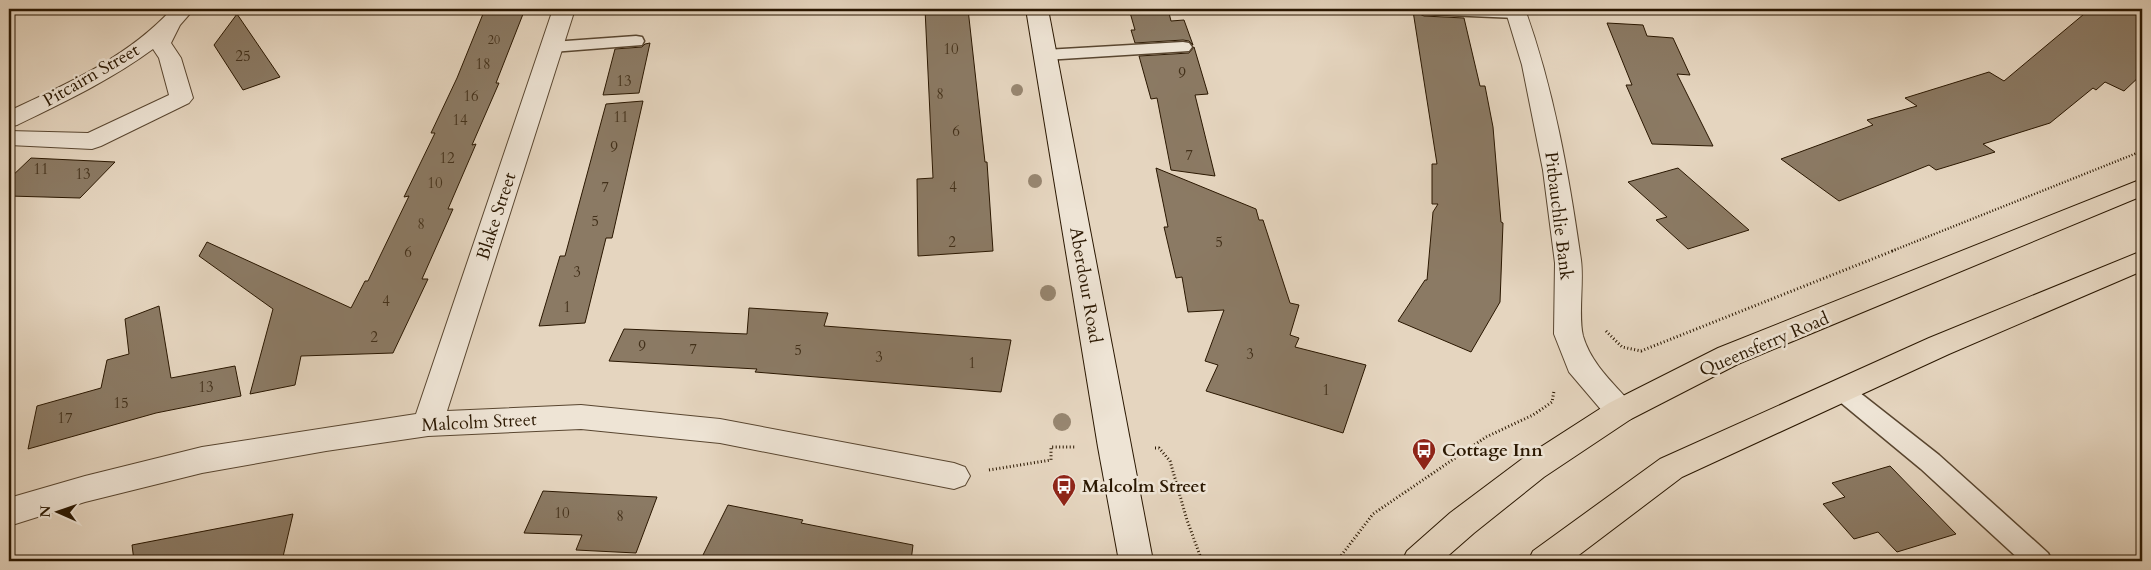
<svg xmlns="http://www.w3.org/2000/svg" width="2151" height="570" font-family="Cardo,serif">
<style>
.building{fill:#8b7a64;stroke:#2a1701}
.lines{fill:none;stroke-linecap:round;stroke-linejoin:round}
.lane-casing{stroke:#594630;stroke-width:3}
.street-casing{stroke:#594630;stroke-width:2}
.secondary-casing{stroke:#2a1701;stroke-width:2}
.primary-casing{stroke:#2a1701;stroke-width:2}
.path-far1{stroke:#2a1701;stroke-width:2.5;stroke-dasharray:1 2;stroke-linecap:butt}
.path{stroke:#2a1701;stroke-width:3;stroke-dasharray:1 2.5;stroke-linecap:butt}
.lane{fill:#eee4d5;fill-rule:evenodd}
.street{fill:#eee4d5;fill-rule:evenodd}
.secondary{fill:#eee4d5;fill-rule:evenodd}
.primary{fill:#e5d5bf;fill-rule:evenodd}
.tree{fill:#978670}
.labels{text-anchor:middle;stroke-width:5;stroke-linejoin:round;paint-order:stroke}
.far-number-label{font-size:12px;fill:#42301a}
.number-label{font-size:15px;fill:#42301a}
.street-label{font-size:18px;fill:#2a1701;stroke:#eee4d5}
.poi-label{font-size:18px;font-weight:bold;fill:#2a1701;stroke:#eee4d5;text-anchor:start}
</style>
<rect width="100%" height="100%" fill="#e5d5bf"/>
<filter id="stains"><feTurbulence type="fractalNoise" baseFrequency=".004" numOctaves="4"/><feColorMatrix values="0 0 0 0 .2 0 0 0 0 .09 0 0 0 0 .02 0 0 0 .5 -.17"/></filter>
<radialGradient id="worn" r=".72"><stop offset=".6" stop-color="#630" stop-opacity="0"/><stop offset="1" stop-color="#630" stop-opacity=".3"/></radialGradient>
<path class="building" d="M485,9H525L496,83H499L472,145L476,144L448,209H453L422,279H428L393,353L301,356L295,385L250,394L273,309L199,256L207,242L351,308L365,281H368L409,196L404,197L435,133H431L457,78Z
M925,9H968L985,162H987L993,251L918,256L917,179L933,178Z
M1129,9H1168L1171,21L1184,20L1193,45L1189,41L1183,40L1135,43L1131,30H1135Z
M2090,9H2142V74L2124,91L2105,82L2096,90L2093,88L2050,123L1983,144L1995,152L1936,170L1929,165L1839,201L1781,159L1873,125L1867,120L1917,106L1905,98L1989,72L2004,81Z
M1413,11L1424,16L1464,18L1480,86H1485L1493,127L1501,222L1503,223L1500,302L1471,352L1398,321L1425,280H1427L1433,212L1438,204H1432V164H1437Z
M237,14L280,77L243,90L214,45Z
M1607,23L1643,25L1647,36L1673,38L1690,75L1677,74L1713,146L1652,144L1626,85H1632Z
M650,43L639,93L603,95L615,49L642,47L645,44Z
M1194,47L1208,94L1195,95L1215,176L1171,170L1157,98L1151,99L1139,56L1189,53Z
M643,101L612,238H606L585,323L539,326L560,256H565L606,104Z
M31,158L115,162L80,198L9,196V179Z
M1156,168L1256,209L1259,220H1263L1290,303L1299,305L1290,335L1299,338L1295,347L1366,365L1343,433L1206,391L1218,365L1205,361L1224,310L1188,312L1182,277L1176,278L1164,227H1168Z
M1678,168L1749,230L1688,249L1656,220L1667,217L1628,182Z
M159,306L171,378L235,366L241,396L156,413L28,449L37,406L101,388L107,360L129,354L125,319Z
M749,308L828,313L824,326L1011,340L1001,392L755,372L757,369L609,361L624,329L747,334Z
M1890,466L1956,534L1897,552L1878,532L1854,539L1823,504L1845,497L1832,483Z
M543,491L599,494L657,497L636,553L576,550L582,535L524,533Z
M728,505L803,520L801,523L913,545L911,561H700Z
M293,514L282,561H134L132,545Z"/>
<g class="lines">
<g class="lane-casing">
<path id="lane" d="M1416,9H1519L1524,13L1522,16L1516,18L1424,14L1418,12Z
M636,36L642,37L644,41L642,45L552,52L546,51L543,47L546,43L552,42Z
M1183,42L1189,43L1192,47L1189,51L1045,60L1039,59L1036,55L1039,51L1045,50Z
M1842,382L1850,385L1939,455L2048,553L2052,561H2021L1921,469L1834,397L1830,391L1834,385Z"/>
</g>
<g class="street-casing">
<path id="street" d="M172,9H194L180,25L171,43L181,58L193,98L189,103L101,146L92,149L9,145V131L88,133L169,95L159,58L153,49C111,80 64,102 17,125L9,127V111C67,84 128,57 172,9Z
M553,9H575L447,411L581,405L720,419L954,463L965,467L970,476L965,485L954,489L720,443L581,429L428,436L326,451L202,473L85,502L9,526V498L85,476L202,447L416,414Z
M1505,9H1525C1554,90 1569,175 1581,260C1584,282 1578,316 1583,336C1591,363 1612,382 1631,403L1635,411L1631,419L1620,423L1609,419L1569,372L1554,334L1555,263L1543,170L1522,65Z"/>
</g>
<g class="secondary-casing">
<path id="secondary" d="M1026,9H1048L1153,561H1119L1098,447Z"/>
</g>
<g class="primary-casing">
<path id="primary" d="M2142,179V196L1738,364L1631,419L1544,477L1474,533L1442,561H1402L1407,551L1450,513L1522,459L1609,403L1718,348Z
M2142,251V271L1949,354L1682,477L1571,561H1528L1533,551L1660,459L1929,338Z"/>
</g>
<path class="path-far1" d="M1892,251L2142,151"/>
<path class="path" d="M1606,331L1622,347L1641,351L1895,250
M1155,448H1159L1170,461L1187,520L1202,561
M989,470L1051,460V447H1076
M1337,561L1373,514L1486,437L1533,415L1552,402L1554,391"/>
<use href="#lane" class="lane"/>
<use href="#street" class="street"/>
<use href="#secondary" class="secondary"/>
<use href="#primary" class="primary"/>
</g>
<g class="tree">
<circle cx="1017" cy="90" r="6"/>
<circle cx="1035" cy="181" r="7"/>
<circle cx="1048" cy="293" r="8"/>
<circle cx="1062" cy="422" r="9"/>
</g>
<defs>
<g id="bus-pin" transform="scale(1.25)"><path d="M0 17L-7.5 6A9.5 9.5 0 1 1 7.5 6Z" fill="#8f2418" stroke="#eee4d5"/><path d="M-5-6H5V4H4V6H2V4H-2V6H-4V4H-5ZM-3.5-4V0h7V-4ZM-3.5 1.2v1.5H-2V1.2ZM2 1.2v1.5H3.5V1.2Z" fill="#fff"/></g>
</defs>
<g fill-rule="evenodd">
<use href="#bus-pin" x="1424" y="450"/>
<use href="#bus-pin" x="1064" y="486"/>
</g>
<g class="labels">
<g class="far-number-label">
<text x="494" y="44">20</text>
</g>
<g class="number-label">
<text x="951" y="54">10</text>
<text x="243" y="61">25</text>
<text x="483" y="69">18</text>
<text x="1182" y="78">9</text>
<text x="624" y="86">13</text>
<text x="940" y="99">8</text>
<text x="471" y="101">16</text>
<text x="621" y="122">11</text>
<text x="460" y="125">14</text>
<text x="956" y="136">6</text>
<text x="614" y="152">9</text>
<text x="1189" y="160">7</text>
<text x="447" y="163">12</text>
<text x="41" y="174">11</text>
<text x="83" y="179">13</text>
<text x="435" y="188">10</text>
<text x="605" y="192">7</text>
<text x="953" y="192">4</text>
<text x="595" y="226">5</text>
<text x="421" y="229">8</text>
<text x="952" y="247">2</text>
<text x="1219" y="247">5</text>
<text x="408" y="257">6</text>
<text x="577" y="277">3</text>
<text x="386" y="306">4</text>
<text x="567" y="312">1</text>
<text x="374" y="342">2</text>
<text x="642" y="351">9</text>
<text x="693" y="354">7</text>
<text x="798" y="355">5</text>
<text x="1250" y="359">3</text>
<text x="879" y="362">3</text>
<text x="972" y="368">1</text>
<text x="206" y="392">13</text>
<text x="1326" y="395">1</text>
<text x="121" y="408">15</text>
<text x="65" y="423">17</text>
<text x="562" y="518">10</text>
<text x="620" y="521">8</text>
</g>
<g class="street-label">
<text transform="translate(91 75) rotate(-30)" y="6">Pitcairn Street</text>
<text transform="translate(496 216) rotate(-72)" y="6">Blake Street</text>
<text transform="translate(1559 216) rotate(83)" y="6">Pitbauchlie Bank</text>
<text transform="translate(1086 285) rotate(80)" y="6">Aberdour Road</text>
<text transform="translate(1764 344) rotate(-23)" y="6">Queensferry Road</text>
<text transform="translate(479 422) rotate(-3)" y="6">Malcolm Street</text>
</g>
<g class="poi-label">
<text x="1442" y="456">Cottage Inn</text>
<text x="1082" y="492">Malcolm Street</text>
</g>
</g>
<rect width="2151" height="570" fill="none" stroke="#e5d5bf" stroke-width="30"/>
<rect x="10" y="10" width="2131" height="550" fill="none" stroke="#2a1701" stroke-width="2.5"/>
<rect x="15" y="15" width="2121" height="540" fill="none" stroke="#2a1701"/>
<g transform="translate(58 512) rotate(272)" stroke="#eee4d5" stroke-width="4" paint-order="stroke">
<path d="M0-4L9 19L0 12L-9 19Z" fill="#2a1701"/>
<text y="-8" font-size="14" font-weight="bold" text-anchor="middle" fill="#2a1701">N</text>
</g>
<rect width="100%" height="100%" filter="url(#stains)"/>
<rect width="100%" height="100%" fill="url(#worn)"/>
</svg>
